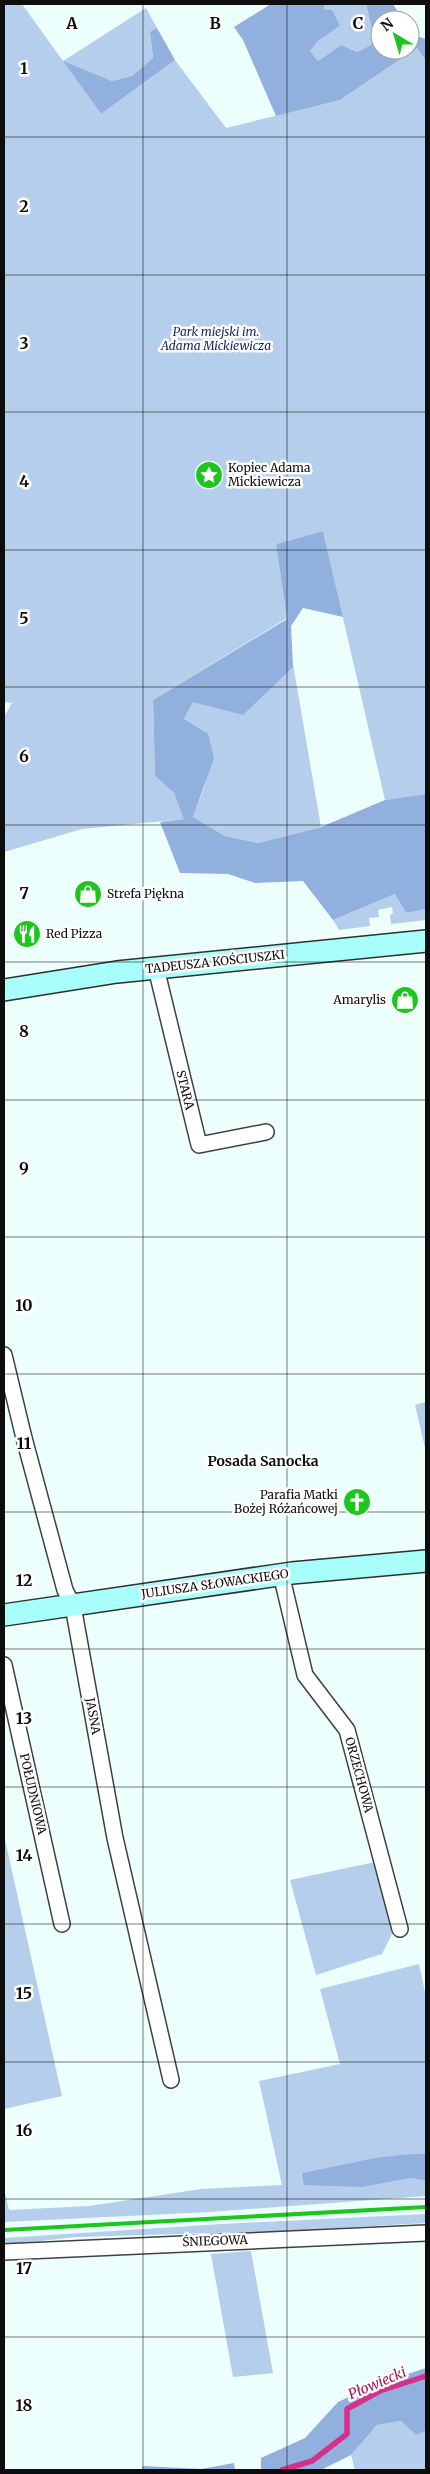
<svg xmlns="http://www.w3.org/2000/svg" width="430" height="2474" font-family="Merriweather,serif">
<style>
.green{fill:#b4ceec}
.forest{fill:#92b0de}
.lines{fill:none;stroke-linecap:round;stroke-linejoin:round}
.stream{stroke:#d6308a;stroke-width:5.5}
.street-casing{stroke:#404040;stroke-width:18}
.secondary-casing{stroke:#2f2f2f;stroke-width:24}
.street{stroke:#fff;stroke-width:15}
.secondary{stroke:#a8fffa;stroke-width:21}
.rail{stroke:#1cc61d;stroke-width:4}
.grid{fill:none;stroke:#0d0d0d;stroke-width:1;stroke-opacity:0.55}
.labels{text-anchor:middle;stroke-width:5;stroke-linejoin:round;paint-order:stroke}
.park-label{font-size:12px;font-style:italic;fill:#192569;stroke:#fff}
.poi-label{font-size:12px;fill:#0d0d0d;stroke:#fff;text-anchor:start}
.street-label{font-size:12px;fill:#0d0d0d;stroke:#fff}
.neighbourhood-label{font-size:14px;font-weight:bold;fill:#0d0d0d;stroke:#fff}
.water-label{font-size:14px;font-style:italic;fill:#a70e5c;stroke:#fff}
.grid-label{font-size:16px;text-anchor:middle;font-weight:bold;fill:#0d0d0d;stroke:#fff;stroke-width:5;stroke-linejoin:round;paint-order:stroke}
</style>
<rect width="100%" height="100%" fill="#edfffc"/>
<path class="green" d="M4,4H22L63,61L146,8L157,28L150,33L153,58L132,76L112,81L64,62L101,114L175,60L226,128L340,100L417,48L426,61V794L385,800L323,531L276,544L287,618L153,700L155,776L174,793L185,819L82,829L4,852V717L12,703L4,702Z
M324,4H366L371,25L380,41L357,52L341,45L318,61L310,51L318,41L340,26L324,9Z
M293,664L321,827L258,843L225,836L193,817L205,785L184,719L193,702Z
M395,894L406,913L426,909V920L391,924L390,915L393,913L392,907L378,910L379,917L369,918L370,926L339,930L333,920Z
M426,1402V1452L415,1405Z
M4,1835L62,2096L4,2109Z
M375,1862L392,1934L382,1954L316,1975L290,1880Z
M419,1964L426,1997V2154L374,2158L303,2173L363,2187L411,2178L426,2181V2196L210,2212L4,2222V2189L9,2210L89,2206L201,2189L282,2185L259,2081L340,2064L320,1989Z
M426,2214V2223L284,2231L76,2237L4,2245V2238L222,2224Z
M251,2251L273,2373L233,2377L211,2254Z
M401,2421L416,2435L426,2431V2470H355L351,2455L377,2425Z"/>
<path class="forest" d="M271,4H324V9L332,10L340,26L318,41L310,51L318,61L341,45L357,52L379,41L371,25L366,4H393L403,20H380V50H410V31L413,35L426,39V61L417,48L340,100L276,116L243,40L234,27Z
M157,28L175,60L101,114L63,61L112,81L132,76L153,58L150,32Z
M323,531L343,617L303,608L291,626L293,667L243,715L193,702L184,719L208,734L214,758L193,817L225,836L258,843L321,827L385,800L426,794V909L406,913L395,894L333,920L303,881L255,883L228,874L180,873L160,822L184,819L174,793L155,776L153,700L287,619L276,544Z
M411,2154H426V2181L411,2178L363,2187L304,2185L302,2173L374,2158Z
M426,2368V2431L416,2435L401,2421L377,2425L351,2455L321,2470H261V2458L305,2438L338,2402L377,2384Z
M234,2463L235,2470H141L143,2466L201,2469Z"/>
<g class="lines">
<path class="stream" d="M282,2470L312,2461L347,2434V2409L380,2391L426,2376"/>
<g class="street-casing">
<path id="street" d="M156,968L199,1145L266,1132
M4,1355L24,1438L65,1590L73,1606L115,1838L171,2080
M281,1574L305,1675L347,1730L400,1929
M4,1665L62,1924
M4,2252L426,2233"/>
</g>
<g class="secondary-casing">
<path id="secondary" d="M4,990L117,972L426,941
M4,1615L292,1573L426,1561"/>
</g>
<use href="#street" class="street"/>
<use href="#secondary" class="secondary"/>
<path class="rail" d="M4,2230L426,2207"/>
</g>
<path class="grid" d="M143,4V2470M287,4V2470M4,137H426M4,275H426M4,412H426M4,550H426M4,687H426M4,825H426M4,962H426M4,1100H426M4,1237H426M4,1374H426M4,1512H426M4,1649H426M4,1787H426M4,1924H426M4,2062H426M4,2199H426M4,2337H426"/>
<defs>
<g id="sight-disc" transform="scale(1.4375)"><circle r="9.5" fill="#1cc61d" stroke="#fff"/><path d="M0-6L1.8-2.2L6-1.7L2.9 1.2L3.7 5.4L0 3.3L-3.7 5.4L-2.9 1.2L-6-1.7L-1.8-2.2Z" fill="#fff"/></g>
<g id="shop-disc" transform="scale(1.4375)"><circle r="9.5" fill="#1cc61d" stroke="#fff"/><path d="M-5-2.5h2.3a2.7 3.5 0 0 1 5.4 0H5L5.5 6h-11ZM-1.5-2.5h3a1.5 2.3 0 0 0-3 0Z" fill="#fff"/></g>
<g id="restaurant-disc" transform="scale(1.4375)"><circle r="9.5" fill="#1cc61d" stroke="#fff"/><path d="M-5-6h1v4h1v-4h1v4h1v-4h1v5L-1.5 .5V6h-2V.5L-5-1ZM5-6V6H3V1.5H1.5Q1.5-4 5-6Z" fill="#fff"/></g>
<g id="church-disc" transform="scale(1.4375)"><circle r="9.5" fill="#1cc61d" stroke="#fff"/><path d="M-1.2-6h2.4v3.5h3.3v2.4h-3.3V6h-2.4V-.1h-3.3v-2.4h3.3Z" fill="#fff"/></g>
</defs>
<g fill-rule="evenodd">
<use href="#sight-disc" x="209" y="475"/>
<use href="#shop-disc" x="88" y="894"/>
<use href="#restaurant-disc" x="27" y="934"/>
<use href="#shop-disc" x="405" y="1000"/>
<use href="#church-disc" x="357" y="1502"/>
</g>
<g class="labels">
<g class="park-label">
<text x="216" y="336">Park miejski im.<tspan x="216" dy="14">Adama Mickiewicza</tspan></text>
</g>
<g class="poi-label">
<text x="228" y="472">Kopiec Adama<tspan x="228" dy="14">Mickiewicza</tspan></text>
<text x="107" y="898">Strefa Piękna</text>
<text x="46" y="938">Red Pizza</text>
<text x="386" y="1004" text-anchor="end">Amarylis</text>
<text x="338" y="1499" text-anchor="end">Parafia Matki<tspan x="338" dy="14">Bożej Różańcowej</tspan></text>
</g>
<g class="street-label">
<text transform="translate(215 962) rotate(-6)" y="4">TADEUSZA KOŚCIUSZKI</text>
<text transform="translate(185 1090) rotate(76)" y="4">STARA</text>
<text transform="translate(215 1584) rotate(-8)" y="4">JULIUSZA SŁOWACKIEGO</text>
<text transform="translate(93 1716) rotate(80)" y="4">JASNA</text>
<text transform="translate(359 1775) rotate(75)" y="4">ORZECHOWA</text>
<text transform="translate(33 1794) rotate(77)" y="4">POŁUDNIOWA</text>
<text transform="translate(215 2241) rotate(-2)" y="4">ŚNIEGOWA</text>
</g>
<g class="neighbourhood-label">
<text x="263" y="1466">Posada Sanocka</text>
</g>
<g class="water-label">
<text transform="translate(377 2383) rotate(-23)" y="5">Płowiecki</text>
</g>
</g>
<g class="grid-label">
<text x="72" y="29">A</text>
<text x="215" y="29">B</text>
<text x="358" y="29">C</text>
<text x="24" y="74">1</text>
<text x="24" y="212">2</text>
<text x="24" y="349">3</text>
<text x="24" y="487">4</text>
<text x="24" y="624">5</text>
<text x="24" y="762">6</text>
<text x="24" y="899">7</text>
<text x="24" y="1037">8</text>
<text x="24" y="1174">9</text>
<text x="24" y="1311">10</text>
<text x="24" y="1449">11</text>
<text x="24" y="1586">12</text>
<text x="24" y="1724">13</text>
<text x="24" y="1861">14</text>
<text x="24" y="1999">15</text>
<text x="24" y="2136">16</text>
<text x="24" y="2274">17</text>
<text x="24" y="2411">18</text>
</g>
<rect width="430" height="2474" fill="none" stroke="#0d0d0d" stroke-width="10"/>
<g transform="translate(395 35) rotate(322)"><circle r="24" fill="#ffffff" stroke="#9e9e9e"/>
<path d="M0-4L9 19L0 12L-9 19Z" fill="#1cc61d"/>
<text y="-8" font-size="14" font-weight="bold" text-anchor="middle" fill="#0d0d0d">N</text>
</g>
</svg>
